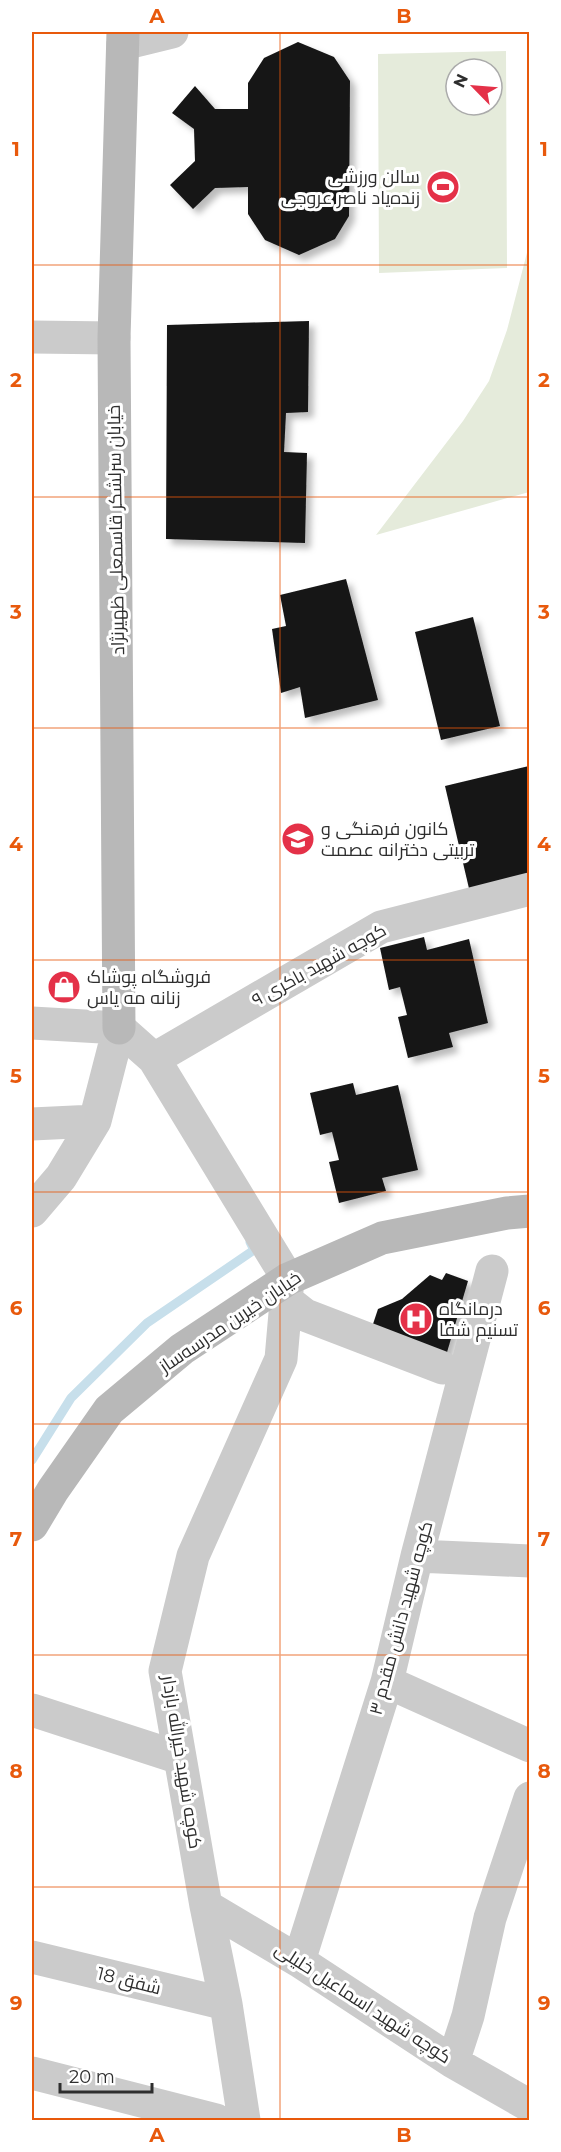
<svg xmlns="http://www.w3.org/2000/svg" width="561" height="2152" font-family="Montserrat,Cairo,sans-serif">
<style>
.green{fill:#e5ebdb;fill-rule:evenodd}
.lines{fill:none;stroke-linecap:round;stroke-linejoin:round}
.stream{stroke:#c7dfeb;stroke-width:9}
.building{fill:#151515;filter:url(#shadow)}
.street{stroke:#cbcbcb;stroke-width:33}
.secondary{stroke:#b8b8b8;stroke-width:33}
.grid{fill:none;stroke:#e8590c;stroke-width:1.5;stroke-opacity:0.55}
.labels{text-anchor:middle;stroke-width:6;stroke-linejoin:round;paint-order:stroke}
.poi-label{font-size:18px;fill:#2e2e2e;stroke:#fff;text-anchor:start}
.street-label{font-size:18px;fill:#2e2e2e;stroke:#fff}
.neatline{fill:none;stroke:#e8590c;stroke-width:2}
.grid-label{font-size:20px;text-anchor:middle;font-weight:bold;fill:#e8590c}
</style>
<defs>
<filter id="shadow"><feDropShadow dx="5.5" dy="5.5" stdDeviation="3" flood-color="#0004"/></filter>
</defs>
<rect width="100%" height="100%" fill="#fff"/>
<path class="green" d="M506,51L507,268L379,273L378,54ZM456,69H492V105H456Z
M529,245V492L376,535L463,421L489,381L507,330Z"/>
<g class="lines">
<path class="stream" d="M32,1460L71,1398L147,1323L254,1250L250,1242"/>
</g>
<path class="building" d="M298,42L334,57L350,81L349,216L335,239L299,255L265,240L248,214V187L215,188L193,209L170,185L195,161L194,129L172,113L195,86L215,109H248V83L264,58Z
M309,321L308,412L286,413L284,452L307,453L305,543L166,539L167,325Z
M346,579L378,700L305,718L300,687L281,693L272,629L286,626L280,595Z
M473,617L500,726L441,740L415,632Z
M529,766L530,883L471,897L445,786Z
M424,937L427,950L469,939L488,1023L449,1033L453,1047L408,1058L398,1017L407,1015L400,987L389,990L380,948Z
M353,1083L356,1095L398,1085L418,1170L382,1178L386,1191L339,1203L329,1162L339,1160L332,1132L320,1135L310,1093Z
M446,1273L468,1281L445,1359L371,1330L378,1309L402,1299L430,1275L442,1280Z"/>
<g class="lines">
<path class="street" d="M123,44L172,32
M32,337L114,338
M32,1023L119,1028L154,1059L288,1279L281,1359L193,1556L165,1671L206,1906L226,2004L244,2120
M154,1059L381,927L530,889
M32,1124L95,1121
M32,1211L61,1177L95,1121L119,1028
M286,1300L305,1315L443,1368
M417,1556L530,1561
M387,1682L530,1746
M32,1710L180,1758
M206,1906L299,1961L453,2062L530,2106
M32,1957L226,2004
M299,1961L387,1682L417,1556L492,1271
M453,2062L468,2016L490,1918L530,1798
M32,2073L216,2120"/>
<path class="secondary" d="M119,1028L114,338L123,32
M32,1525L53,1490L109,1410L182,1349L288,1279L382,1238L507,1213L530,1211"/>
</g>
<path class="grid" d="M280,32V2120M32,265H530M32,497H530M32,728H530M32,960H530M32,1192H530M32,1424H530M32,1655H530M32,1887H530"/>
<defs>
<g id="stadium-disc" transform="scale(1.725)"><circle r="9.5" fill="#e43148" stroke="#fff"/><path d="M0-5a6.5 5 0 1 0 0 10a6.5 5 0 1 0 0-10ZM-3.5-1.8h7v3.6h-7Z" fill="#fff"/></g>
<g id="school-disc" transform="scale(1.725)"><circle r="9.5" fill="#e43148" stroke="#fff"/><path d="M0-5L7-2L0 1L-7-2ZM-4 1L0 2.5L4 1V4Q0 6-4 4Z" fill="#fff"/></g>
<g id="shop-disc" transform="scale(1.725)"><circle r="9.5" fill="#e43148" stroke="#fff"/><path d="M-5-2.5h2.3a2.7 3.5 0 0 1 5.4 0H5L5.5 6h-11ZM-1.5-2.5h3a1.5 2.3 0 0 0-3 0Z" fill="#fff"/></g>
<g id="hospital-disc" transform="scale(1.725)"><circle r="9.5" fill="#e43148" stroke="#fff"/><path d="M-5-5h3v3.5h4V-5h3V5h-3V1.5h-4V5h-3Z" fill="#fff"/></g>
</defs>
<g fill-rule="evenodd">
<use href="#stadium-disc" x="443" y="187"/>
<use href="#school-disc" x="298" y="839"/>
<use href="#shop-disc" x="64" y="987"/>
<use href="#hospital-disc" x="416" y="1319"/>
</g>
<g class="labels">
<g class="poi-label">
<text x="420" y="183" text-anchor="end">سالن ورزشی<tspan x="420" dy="21">زنده‌یاد ناصر عروجی</tspan></text>
<text x="321" y="835">کانون فرهنگی و<tspan x="321" dy="21">تربیتی دخترانه عصمت</tspan></text>
<text x="87" y="983">فروشگاه پوشاک<tspan x="87" dy="21">زنانه مه یاس</tspan></text>
<text x="439" y="1315">درمانگاه<tspan x="439" dy="21">تسنیم شفا</tspan></text>
</g>
<g class="street-label">
<text transform="translate(116 530) rotate(-91)" y="6">خیابان سرلشکر قاسمعلی ظهیرنژاد</text>
<text transform="translate(319 965) rotate(-29)" y="6">کوچه شهید باکری ۹</text>
<text transform="translate(230 1322) rotate(-34)" y="6">خیابان خیرین مدرسه‌ساز</text>
<text transform="translate(401 1618) rotate(-75)" y="6">کوچه شهید دانش مقدم ۳</text>
<text transform="translate(182 1762) rotate(81)" y="6">کوچه شهید خیرالله بازدار</text>
<text transform="translate(129 1981) rotate(14)" y="6">شفق 18</text>
<text transform="translate(363 2003) rotate(33)" y="6">کوچه شهید اسماعیل خلیلی</text>
</g>
</g>
<rect width="561" height="2152" fill="none" stroke="#ffffff" stroke-width="66"/>
<g transform="translate(474 87) rotate(295)"><circle r="28" fill="#ffffff" stroke="#ababab" stroke-width="1.5"/>
<path d="M0-4.5L10 22L0 15L-10 22Z" fill="#e43148"/>
<text y="-9" font-size="16" font-weight="bold" text-anchor="middle" fill="#2e2e2e">N</text>
</g>
<path d="M60 2083v9h92v-9" fill="none" stroke="#2e2e2e" stroke-width="3"/>
<text x="69" y="2083" font-size="18" fill="#2e2e2e" stroke="#ffffff" stroke-width="4.5" paint-order="stroke">20 m</text>
<rect x="33" y="33" width="495" height="2086" class="neatline"/>
<g class="grid-label">
<text x="157" y="23">A</text>
<text x="404" y="23">B</text>
<text x="16" y="156">1</text>
<text x="544" y="156">1</text>
<text x="16" y="387">2</text>
<text x="544" y="387">2</text>
<text x="16" y="619">3</text>
<text x="544" y="619">3</text>
<text x="16" y="851">4</text>
<text x="544" y="851">4</text>
<text x="16" y="1083">5</text>
<text x="544" y="1083">5</text>
<text x="16" y="1315">6</text>
<text x="544" y="1315">6</text>
<text x="16" y="1546">7</text>
<text x="544" y="1546">7</text>
<text x="16" y="1778">8</text>
<text x="544" y="1778">8</text>
<text x="16" y="2010">9</text>
<text x="544" y="2010">9</text>
<text x="157" y="2142">A</text>
<text x="404" y="2142">B</text>
</g>
</svg>
